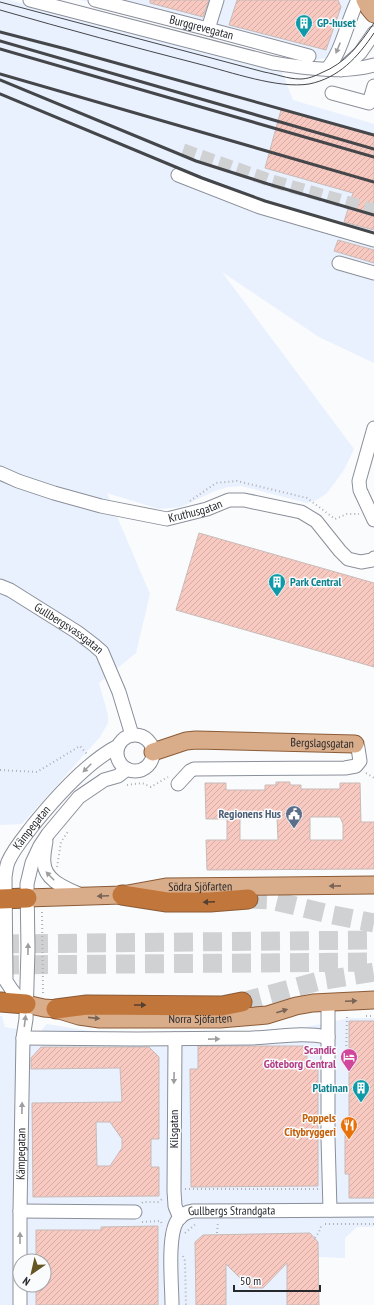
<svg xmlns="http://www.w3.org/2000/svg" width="374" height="1305" font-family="'PT Sans Narrow',sans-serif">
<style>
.built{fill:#e9f0fe;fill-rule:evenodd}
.building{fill:url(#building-hatch);stroke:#c8bbb8;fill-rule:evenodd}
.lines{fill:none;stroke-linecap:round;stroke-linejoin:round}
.minor-tunnel{stroke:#d0d1d3;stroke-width:13;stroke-dasharray:13 6;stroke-linecap:butt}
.highway-tunnel{stroke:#d0d1d3;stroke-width:19;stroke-dasharray:19 10;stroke-linecap:butt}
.minor-casing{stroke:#8a8f99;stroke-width:15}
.major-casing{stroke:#8b5b36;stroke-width:19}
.highway-casing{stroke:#8b5b36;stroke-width:21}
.path{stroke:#b0b1b4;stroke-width:2;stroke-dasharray:1 3;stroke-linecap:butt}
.minor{stroke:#fff;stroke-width:13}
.major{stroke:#daad8a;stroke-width:17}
.highway{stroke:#c1763c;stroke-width:19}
.tram{stroke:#44464a;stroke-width:1}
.rail{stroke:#44464a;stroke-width:3}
.oneway{fill:#9d9ea0}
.oneway2{fill:#776456}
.oneway3{fill:#543f31}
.labels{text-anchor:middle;stroke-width:3;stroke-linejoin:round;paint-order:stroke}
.culture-label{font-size:12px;font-weight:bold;fill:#0d838f;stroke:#fafbfd;text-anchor:start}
.street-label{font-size:12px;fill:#26282c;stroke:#fafbfd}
.service-label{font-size:12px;font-weight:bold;fill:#4e5e75;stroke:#fafbfd;text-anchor:end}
.hotel-label{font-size:12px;font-weight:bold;fill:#b23c85;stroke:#fafbfd;text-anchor:end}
.food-label{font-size:12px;font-weight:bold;fill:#c56008;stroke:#fafbfd;text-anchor:end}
</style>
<defs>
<pattern id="building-hatch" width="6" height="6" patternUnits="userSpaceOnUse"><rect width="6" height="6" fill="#f8c9c0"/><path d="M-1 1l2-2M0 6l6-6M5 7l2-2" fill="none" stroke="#d4ada5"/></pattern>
</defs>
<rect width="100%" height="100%" fill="#fafbfd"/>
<path class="built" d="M0,0H9L282,72L293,100L374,124V363L319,337L222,272L354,449L344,470L327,493L317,500L307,503L241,486L228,487L215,491L181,507L159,509L107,493L150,594L136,653L99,683L108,715V723L100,737L22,824L0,825Z
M81,0H352L332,57L315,60Z
M0,1016H2L5,1027L39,1033L47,1024L116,1035H268L349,1018H374V1227H357L345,1238V1258L318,1257L319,1305H0ZM20,1261H44V1285H20Z"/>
<path class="building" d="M150,0H209L203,17L150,3Z
M237,0H338L341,7L326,50L229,25Z
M281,110L374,136V230L344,222L353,193L265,168Z
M338,240L374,250V263L334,251Z
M199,533L374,583V667L176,610Z
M276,782H290V785H301V789H340V783H360L361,822H374V869L207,870L206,840H227V819H206L205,783H226V790H265V785H276ZM265,817V819L277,818L278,840H240V818ZM310,817H340L343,824V840H310Z
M349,1021H374V1198H349V1174H345V1129H349Z
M198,1046H307V1063L318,1062V1186L191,1187L190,1069H198Z
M41,1047H149L159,1057V1139H151V1167H159V1196L33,1197L32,1103L122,1102L120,1068L31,1069V1058ZM96,1122H110L122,1139V1148L110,1166H97Z
M158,1226V1305H36V1285H44V1261H36V1230H101V1227Z
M310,1233L318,1242L319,1305H287V1263L263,1288H250L226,1264V1305H196L195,1242L203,1235Z"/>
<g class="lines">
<path class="minor-tunnel" d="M183,150L272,181L374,210"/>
<path class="highway-tunnel" d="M248,899L271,900L333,915L374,923
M0,944L374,940
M0,965L374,962
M242,1002L319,981L374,972"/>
<g class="minor-casing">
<g id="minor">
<path d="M30,0L273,63C306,68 341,74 374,65"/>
<path id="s1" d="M95,0L208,29L309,56"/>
<path d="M208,29L217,0"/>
<path d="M327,69C342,52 347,21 358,0"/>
<path d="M341,70L360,53L374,33"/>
<path d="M332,93L369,103L374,86"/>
<path d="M178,175L260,207L374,240"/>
<path d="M339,263L374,273"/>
<path d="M374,428L359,481L360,490L374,520"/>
<path id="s2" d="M0,473L18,481L54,493L101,506L167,519L207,509L229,500H244L301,512L316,521L340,551L348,559L361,562L372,560L374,558"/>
<path id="s3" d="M0,586L10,590L77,632L94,645L102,652L119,692L132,735"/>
<circle cx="135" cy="753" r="18"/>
<path d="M178,784L190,771L194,769L345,768L356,766L360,761L358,748L355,744"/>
<path d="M46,841C45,848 43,856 44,863C45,882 69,889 83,896"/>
<path d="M328,1002V1138L330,1210"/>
<path id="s4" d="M26,1004C17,998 12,991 6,981L5,877C6,872 6,867 8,862C14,848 25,836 34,824C56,797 87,762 118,746"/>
<path d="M23,1038L137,1039L251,1038C279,1037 300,1032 328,1037"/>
<path d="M175,1039L174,1191L175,1206L180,1218"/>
<path d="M20,1211L135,1212"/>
<path id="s5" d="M20,1305V1211L23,1038L26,1019L28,949L27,884L32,863L40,846L48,834L79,797L104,780L118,776L127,769"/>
<path id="s6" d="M172,1305C172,1285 167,1237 177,1221C181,1215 186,1212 193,1211L374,1210"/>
</g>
</g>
<g class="major-casing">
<g id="major">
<path d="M365,0L369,8L374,14"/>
<path id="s7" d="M153,752L186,741L196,740L355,744"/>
<path id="s8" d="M27,898L122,895L166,887L374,885"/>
<path id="s9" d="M26,1004L44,1008L56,1009L79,1016L100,1019H220L267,1015L296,1006L313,1003L374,1000"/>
</g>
</g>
<g class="highway-casing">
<path id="highway" d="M122,895L167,902H210L248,899
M0,899L27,898
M0,1002L26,1004
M56,1009L87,1005L222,1006L242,1002"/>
</g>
<path class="path" d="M190,501L216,483L237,481L307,498L335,519L347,514H359
M0,770L37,772L80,746L87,754
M366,773L374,778
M127,785L142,783L151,787L168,777
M57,867L61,842L69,830
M42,912L43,993
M366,1016H374
M346,1058L347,1016
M185,1189H318
M142,1203L143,1202H158L162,1199
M142,1222L161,1221L162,1226
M325,1224H374
M185,1233L197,1223
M217,1233L218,1222
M315,1238L319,1232L322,1224
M183,1256L185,1261L186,1305"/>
<use href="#minor" class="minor"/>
<use href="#major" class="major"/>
<use href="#highway" class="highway"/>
<path class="tram" d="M0,2L264,72C276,74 288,79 300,79C308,79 315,76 321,73C346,63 359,45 374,23
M0,10C66,29 133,47 199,64C231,72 278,89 309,84C339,78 358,57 374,33"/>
<path class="rail" d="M0,32L66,49L374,135
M0,41L374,149
M0,49L374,157
M0,74L374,182
M0,80L196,161L268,184L374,215
M0,94L202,178L265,201L374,233"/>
</g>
<defs><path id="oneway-solid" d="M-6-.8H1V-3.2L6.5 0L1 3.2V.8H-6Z"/></defs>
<g class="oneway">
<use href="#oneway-solid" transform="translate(338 48) rotate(112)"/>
<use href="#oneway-solid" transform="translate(87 768) rotate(135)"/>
<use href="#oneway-solid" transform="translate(50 876) rotate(-134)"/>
<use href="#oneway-solid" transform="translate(28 949) rotate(-89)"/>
<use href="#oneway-solid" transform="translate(25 1021) rotate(-83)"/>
<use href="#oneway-solid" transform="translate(214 1039) rotate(-1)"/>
<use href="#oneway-solid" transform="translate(174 1078) rotate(91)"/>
<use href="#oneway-solid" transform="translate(22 1108) rotate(-89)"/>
<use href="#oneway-solid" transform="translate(20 1238) rotate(-90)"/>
</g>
<g class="oneway2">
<use href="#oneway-solid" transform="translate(335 886) rotate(179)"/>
<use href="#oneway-solid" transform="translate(103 896) rotate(178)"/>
<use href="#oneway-solid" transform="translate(351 1001) rotate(-3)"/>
<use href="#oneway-solid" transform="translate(282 1011) rotate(-18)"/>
<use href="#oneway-solid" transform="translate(94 1018) rotate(6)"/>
</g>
<g class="oneway3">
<use href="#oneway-solid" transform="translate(209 902) rotate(178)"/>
<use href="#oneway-solid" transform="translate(140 1005)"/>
</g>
<defs>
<g id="building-pin" transform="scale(0.9)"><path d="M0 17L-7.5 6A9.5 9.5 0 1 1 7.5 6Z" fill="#0f9aa8" stroke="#fafbfd"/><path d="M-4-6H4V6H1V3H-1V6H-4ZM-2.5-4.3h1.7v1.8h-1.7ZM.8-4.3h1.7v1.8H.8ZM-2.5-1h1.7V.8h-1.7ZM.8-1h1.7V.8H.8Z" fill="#fff"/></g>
<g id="civic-pin" transform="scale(0.9)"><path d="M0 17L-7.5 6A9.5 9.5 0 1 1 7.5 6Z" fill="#5c6f8a" stroke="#fafbfd"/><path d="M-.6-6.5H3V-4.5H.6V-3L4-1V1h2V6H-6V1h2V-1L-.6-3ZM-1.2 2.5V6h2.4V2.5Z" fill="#fff"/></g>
<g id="hotel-pin" transform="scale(0.9)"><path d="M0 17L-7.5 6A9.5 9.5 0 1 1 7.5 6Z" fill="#d1479c" stroke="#fafbfd"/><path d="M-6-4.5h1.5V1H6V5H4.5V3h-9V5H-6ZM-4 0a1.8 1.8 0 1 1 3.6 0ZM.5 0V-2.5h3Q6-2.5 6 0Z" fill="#fff"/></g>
<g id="restaurant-pin" transform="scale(0.9)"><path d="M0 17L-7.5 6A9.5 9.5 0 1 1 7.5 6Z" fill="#e8710a" stroke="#fafbfd"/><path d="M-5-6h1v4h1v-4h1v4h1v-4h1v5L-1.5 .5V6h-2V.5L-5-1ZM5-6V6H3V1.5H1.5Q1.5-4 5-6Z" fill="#fff"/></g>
</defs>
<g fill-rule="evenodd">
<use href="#building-pin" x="304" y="23"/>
<use href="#building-pin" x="277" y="582"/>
<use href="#civic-pin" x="294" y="814"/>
<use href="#hotel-pin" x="349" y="1057"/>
<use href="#building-pin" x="361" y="1088"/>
<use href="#restaurant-pin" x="349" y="1125"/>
</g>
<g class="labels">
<g class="culture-label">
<text x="317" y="27">GP-huset</text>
<text x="290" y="586">Park Central</text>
<text x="348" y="1092" text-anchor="end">Platinan</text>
</g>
<g class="street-label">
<text dy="4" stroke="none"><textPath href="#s1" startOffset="110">Burggrevegatan</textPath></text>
<text dy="4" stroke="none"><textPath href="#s2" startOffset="203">Kruthusgatan</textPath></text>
<text dy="4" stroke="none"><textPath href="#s3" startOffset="81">Gullbergsvassgatan</textPath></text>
<text dy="4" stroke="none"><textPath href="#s7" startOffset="171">Bergslagsgatan</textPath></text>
<text dy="4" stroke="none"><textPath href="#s4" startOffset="192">Kämpegatan</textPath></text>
<text dy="4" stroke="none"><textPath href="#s8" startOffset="174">Södra Sjöfarten</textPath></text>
<text dy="4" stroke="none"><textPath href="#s9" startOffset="176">Norra Sjöfarten</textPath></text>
<text transform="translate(174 1129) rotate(-90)" y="4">Kilsgatan</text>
<text dy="4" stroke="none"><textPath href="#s5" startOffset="151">Kämpegatan</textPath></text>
<text dy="4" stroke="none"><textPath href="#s6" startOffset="143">Gullbergs Strandgata</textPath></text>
</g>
<g class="service-label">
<text x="281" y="818">Regionens Hus</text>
</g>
<g class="hotel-label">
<text x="336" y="1054">Scandic<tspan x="336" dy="14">Göteborg Central</tspan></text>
</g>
<g class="food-label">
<text x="336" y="1122">Poppels<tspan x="336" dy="14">Citybryggeri</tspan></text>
</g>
</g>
<g transform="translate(32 1273) rotate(214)"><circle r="19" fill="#fafbfd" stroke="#a5a7a9"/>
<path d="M0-3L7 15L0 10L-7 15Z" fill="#665623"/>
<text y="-6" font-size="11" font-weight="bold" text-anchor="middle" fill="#26282c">N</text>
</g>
<path d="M234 1285v6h86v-6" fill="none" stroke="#26282c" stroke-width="2"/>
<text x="240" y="1285" font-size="12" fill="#26282c" stroke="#fafbfd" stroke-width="3" paint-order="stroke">50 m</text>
</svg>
